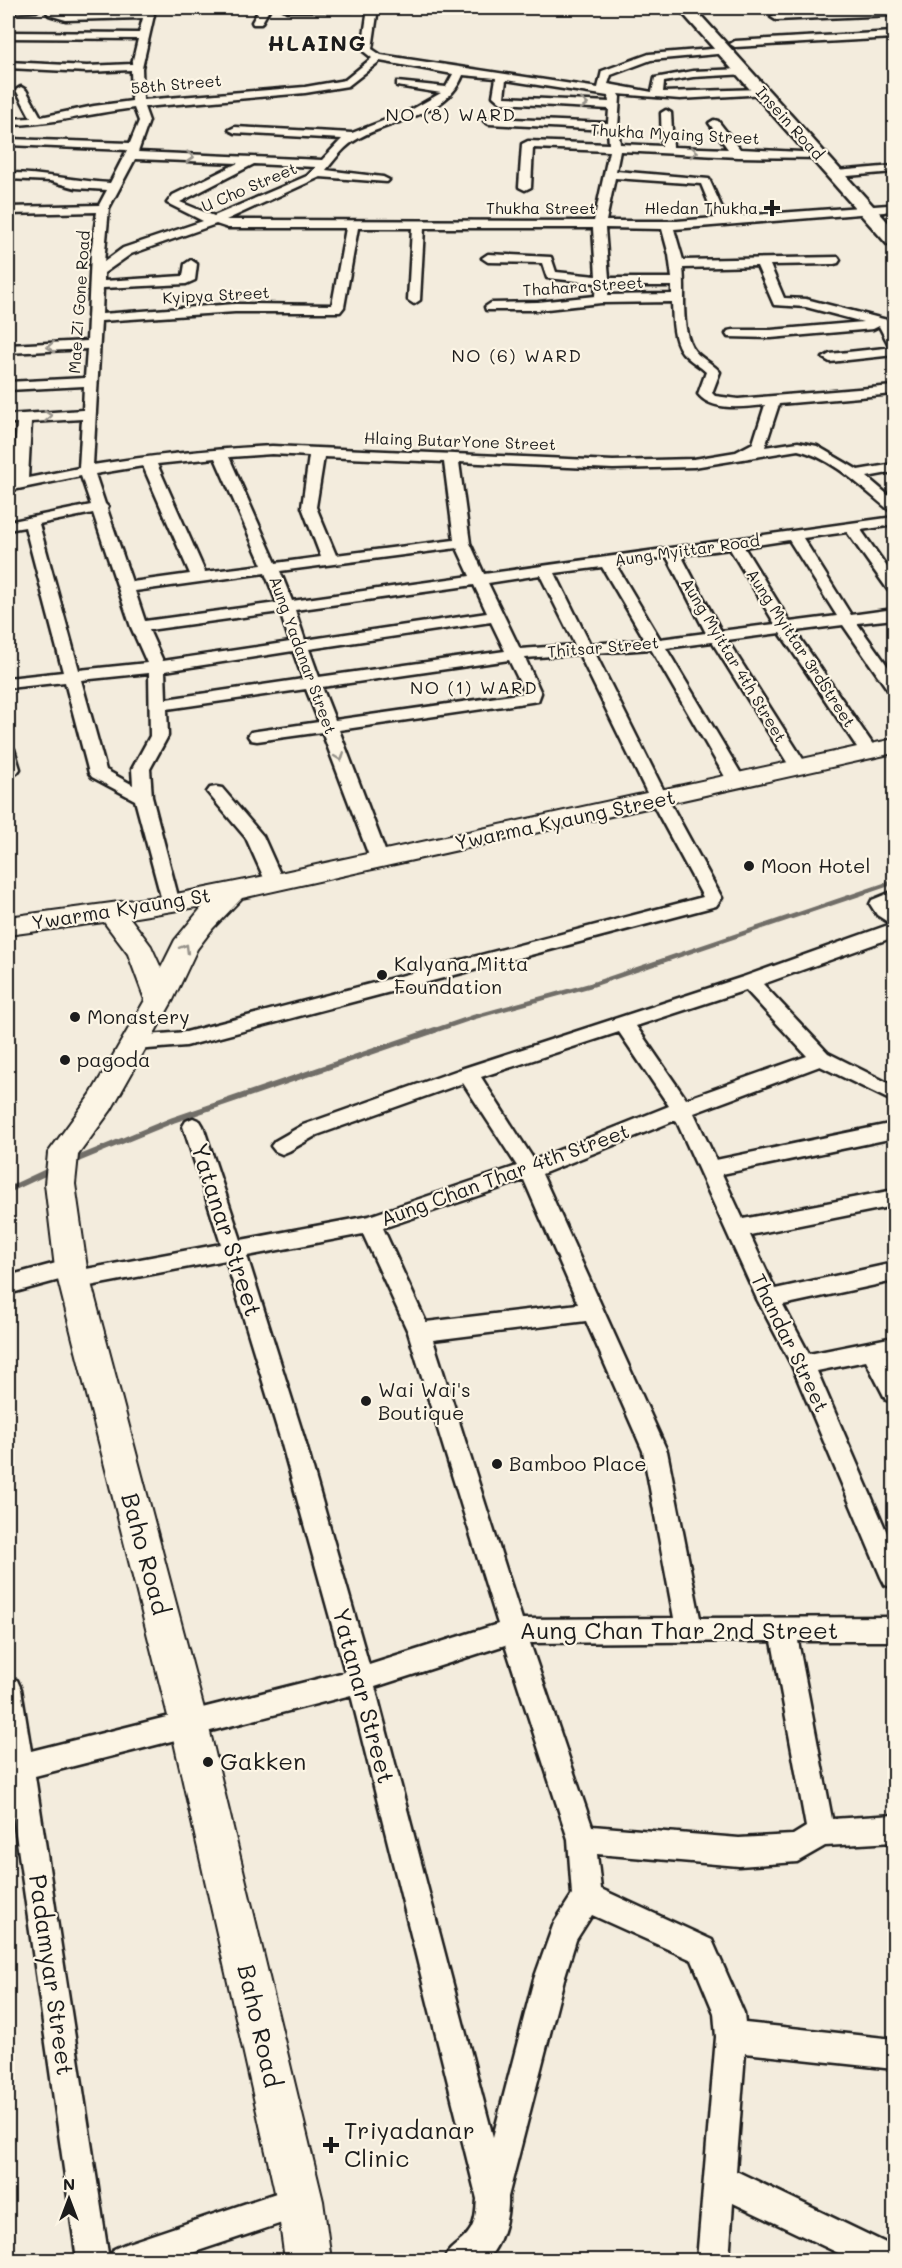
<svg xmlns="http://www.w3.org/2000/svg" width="902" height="2268" font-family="Mali,sans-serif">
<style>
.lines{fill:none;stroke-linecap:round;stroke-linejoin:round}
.stream-far1{stroke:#716e68;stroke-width:4.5}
.stream{stroke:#716e68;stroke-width:6}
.street-casing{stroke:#1c1c1c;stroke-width:5}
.secondary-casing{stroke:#1c1c1c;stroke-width:4}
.primary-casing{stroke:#1c1c1c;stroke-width:5}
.street{fill:#fcf5e5;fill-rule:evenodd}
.secondary{fill:#fcf5e5;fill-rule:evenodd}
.primary{fill:#fcf5e5;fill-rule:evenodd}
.oneway{stroke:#97938b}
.poi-dot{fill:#1c1c1c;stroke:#fcf5e5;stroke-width:2}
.labels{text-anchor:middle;stroke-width:4.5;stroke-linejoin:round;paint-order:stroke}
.far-street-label{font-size:16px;fill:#1c1c1c;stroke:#fcf5e5}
.far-poi-label{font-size:16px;fill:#1c1c1c;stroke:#fcf5e5;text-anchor:end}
.far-quarter-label{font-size:18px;letter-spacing:1.5px;fill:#1c1c1c;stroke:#fcf5e5}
.street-label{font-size:20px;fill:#1c1c1c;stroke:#fcf5e5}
.poi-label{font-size:20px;fill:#1c1c1c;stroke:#fcf5e5;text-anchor:start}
.far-district-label{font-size:22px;font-weight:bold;letter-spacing:1.5px;fill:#1c1c1c;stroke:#fcf5e5}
.near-street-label{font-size:24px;fill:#1c1c1c;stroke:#fcf5e5}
.near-poi-label{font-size:24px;fill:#1c1c1c;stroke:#fcf5e5;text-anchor:start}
</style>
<rect width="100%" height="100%" fill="#f3ecdd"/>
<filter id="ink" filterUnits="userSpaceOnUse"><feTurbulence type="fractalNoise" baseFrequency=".0167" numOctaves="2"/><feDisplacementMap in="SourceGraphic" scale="12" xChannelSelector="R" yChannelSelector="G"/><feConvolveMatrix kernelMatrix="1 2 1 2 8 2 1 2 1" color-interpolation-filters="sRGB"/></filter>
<g filter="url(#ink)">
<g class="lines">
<path class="stream-far1" d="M430,1032L474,1017L591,985L894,882"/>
<path class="stream" d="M73,1161L173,1120L435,1030
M8,1190L53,1169"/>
<g class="street-casing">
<path id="street" d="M8,8H41L36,11L8,13Z
M44,8H54L56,11L66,14L143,12L141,8H151L154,15L142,68L143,100L305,87L345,80L372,58L362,50L368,8H378L372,49L381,55L598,88L602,71L649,54L724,48L729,51L728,53L651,60L611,75L608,84L652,92L655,78L693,71L743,69L747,70V74L693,77L664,82L663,92L762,89L766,90V94L680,99L618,94L620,97L618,127L620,144L662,146L661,113L666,110L671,113L673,147L728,149L709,123L714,120L718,121L740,149L821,153L825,154V158L738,157L620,151L616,171L709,179L726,217L888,205V211L884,212L674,229L683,260L838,257L840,260L838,263L834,264L770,265L784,298L806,299L891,321L894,329V346L889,345L879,326L873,329L771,338L728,337L726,334L728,331L733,330H771L863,322L806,307L774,305L757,266L683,268C686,292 680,325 692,347C698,358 712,362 720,372L712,393L715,396L738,399L894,386V394L779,404L765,447L798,442L817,446L858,470L894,464V472L867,477L894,500V511L889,510C862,488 833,458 798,450L694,467L613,469L459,462L470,543L484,574L894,517V525L861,530L894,577V592L888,590L847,532L803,538L851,615L894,609V619L857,623L894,675V691L888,690L843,625L795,631L878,752L875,756H863L780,633L727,640L808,767L805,771H793L790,767L712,642L666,648L746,782L743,786H731L728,782L651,649L595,653L668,799L722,898L716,906L186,1046L135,1050L128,1048L125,1043L128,1038L135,1036L186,1032L703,897L650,799L579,654L525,658L541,693L538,701L339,730L389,861L386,865H374L371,861L322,732L257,741L251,740L248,736L251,732L257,731L319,722L306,689L167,709L168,736L150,769L152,797L180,904L178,908H164L135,800L92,777L89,773L65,682L8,688V678L63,672L25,527L8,530V522L91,505L81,476L8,491V483L13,482L17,423H8V415L83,410L84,386L8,390V382L85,378L87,349L8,353V345L87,341L91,253L97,212L8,214V207L99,205L107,190L76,188L50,181L8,179V173C43,173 75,181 110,183L127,150L8,145V139L130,143L139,121L134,108C91,113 50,125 8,125V119L31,118L16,90L21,87L26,90L41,117L94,106L132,101L131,70L87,72L8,68V62L87,66L132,64L138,39L8,38V32L139,33L143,18L66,20L49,15ZM380,61L453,74L446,87L397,82V86L441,93L411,110L352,133L235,127L229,130L235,133L342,139L322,160L138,152L149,121L144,107L305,93L348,86ZM463,75L496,78L493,96L501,103L609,109L608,123L489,118L484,121L489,124L608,130L609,144L528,141L522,144L519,187L525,190L531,187L533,148L609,151L594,221L226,220L320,177L387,182L389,180L383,177L326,170C336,158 345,145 359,138C394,119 447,116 463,75ZM506,80L608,96L609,102L504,97ZM135,159L238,163L173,195L167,203L203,221L123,248L104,262L109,208ZM254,164L316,167L307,176L214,216L180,202ZM615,178L701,184L715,218L677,221H606ZM216,224L228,228H346L332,305L235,304L102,314L103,288L186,284L195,280L197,264L191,260L185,264L183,276L104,281V273L131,254ZM358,228H412L408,300L414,304L420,300L424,228H593L596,276L556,272L551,257L488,254L482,258L488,262L542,263L547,278L596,283L595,296L538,302L491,303L485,307L486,310H538L601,303L672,302C673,320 672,345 687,357C693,363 700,366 706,372L698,394C712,412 744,407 765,405L753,443L736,452L694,459L613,461L272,446C212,449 153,455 93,465L101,321L235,312H340L344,307ZM605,228L662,229L669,255L672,278H609ZM609,286H672V294L608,295ZM82,419L79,468L28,478L31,422ZM272,454L309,456L302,507L321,557L276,563L229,457ZM324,457L444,462L454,540L336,555L316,507ZM215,458L262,565L205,572L157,464ZM143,466L190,574L132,582L107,509L108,507L105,504L95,474ZM93,513L131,627L147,663L79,670L39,524ZM789,540L837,616L790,622L744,547ZM457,548L470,576L292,601L280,571ZM730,549L775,624L721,631L681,555ZM667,557L706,633L660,639L616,565ZM602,567L645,640L590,644L555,573ZM265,573L277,603L145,621L135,591ZM540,575L575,645L520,649L488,583ZM474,585L487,613L305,640L295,610ZM280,612L290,642L163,661L149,630ZM491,622L505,651L319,677L309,649ZM293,651L303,679L166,699L165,671ZM509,660L525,693L335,720L322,687ZM149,673L150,736L132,769L133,785L106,770L81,680Z
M260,8H270L261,24H253L252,22Z
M282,8H357L352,11H287Z
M894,9V15L776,20L771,17L776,14Z
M894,32V38L735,47L730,44L735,41Z
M894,166V172L836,177L830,174L836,171Z
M894,347V355L830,362L823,358L830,354Z
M8,748L14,749L20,769L17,773L8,775Z
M216,787L222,788L263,836L284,883L282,887H268L246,838L207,792L210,788Z
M894,891V904L890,906L894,910V937L763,984L828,1053L894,1086V1102L820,1066L694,1113L716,1160L894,1123V1138L722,1174L743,1219L894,1190V1206L750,1235L775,1289L894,1263V1281L783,1305L809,1354L894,1337V1355L887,1357L894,1371V1403L886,1400L866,1361L817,1371L894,1549V1588L885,1585L881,1577L792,1366L757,1299L676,1120L542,1174L667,1451L700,1618L894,1617V1641H798L832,1819L894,1815V1842L825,1846L797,1862L739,1866L597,1854L601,1889L712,1940L744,2013L745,2023L894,2039V2069L745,2053L736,2171L894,2247V2260H853L733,2203L729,2260H697L716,2037L714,2013L692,1960L592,1915L576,1940L564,1979L508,2197C509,2219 501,2244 487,2260H444C449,2246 461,2244 469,2232C476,2223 476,2210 477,2199L351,1695L35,1776L109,2260L114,2249L125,2244L300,2185L311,2190L316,2201L311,2212L300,2217L171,2260H77L8,1778V1677L17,1680L21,1689L31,1751L345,1672L281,1441L226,1260L74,1289L66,1286L63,1279L8,1294V1276L71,1259L79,1262L81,1270L221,1244L183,1126L186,1121L193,1118L200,1121L203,1126L241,1240L369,1216L517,1166L463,1083L317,1135L289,1151L282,1154L275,1151L271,1146L275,1141L303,1125L461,1069L743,977L891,924L877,915L870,904L872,900ZM746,990L807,1056L686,1099L636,1026ZM619,1032L669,1106L534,1160L481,1077ZM524,1180L578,1304L426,1322L383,1228ZM363,1234L408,1332L498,1624L369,1665L305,1441L247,1256ZM586,1321L643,1451L674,1618L522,1619L433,1340ZM772,1641L806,1827L793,1835L739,1838L592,1826L530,1643ZM505,1645L568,1839L572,1895L554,1923L534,1979L493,2137L375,1687Z"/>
</g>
<g class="secondary-casing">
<path id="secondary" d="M894,739V753L242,898L213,928L197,949L173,1000L111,1110L78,1155L75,1184L87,1268L208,1724L323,2201L331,2260H285L277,2201L170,1724L55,1268L45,1184L48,1153L91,1094L145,1000L128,954L104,922L8,935V917L171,895L275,874ZM203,906L175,940L161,968L151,946L130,918Z"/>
</g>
<g class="primary-casing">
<path id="primary" d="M678,8H694L894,229V246L887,244Z"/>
</g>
<use href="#street" class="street"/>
<use href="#secondary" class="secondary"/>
<use href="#primary" class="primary"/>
</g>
<defs><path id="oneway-chevron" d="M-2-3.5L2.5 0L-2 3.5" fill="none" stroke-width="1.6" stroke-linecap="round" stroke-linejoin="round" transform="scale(1.5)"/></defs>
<g class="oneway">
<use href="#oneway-chevron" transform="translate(584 104) rotate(3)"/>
<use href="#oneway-chevron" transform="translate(694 152) rotate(3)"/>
<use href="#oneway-chevron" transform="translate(190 157) rotate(3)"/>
<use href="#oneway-chevron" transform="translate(51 347) rotate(177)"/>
<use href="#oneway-chevron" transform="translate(48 416) rotate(-3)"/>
<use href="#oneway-chevron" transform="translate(340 757) rotate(69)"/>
<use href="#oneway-chevron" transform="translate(185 948) rotate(-59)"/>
</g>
</g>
<g class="poi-dot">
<path d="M769 199h6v6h6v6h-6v6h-6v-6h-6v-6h6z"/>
<circle cx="749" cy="866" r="6"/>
<circle cx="382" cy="975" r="6"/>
<circle cx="75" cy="1017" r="6"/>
<circle cx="65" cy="1060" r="6"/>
<circle cx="366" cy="1401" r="6"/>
<circle cx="497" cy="1464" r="6"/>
<circle cx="208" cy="1762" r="6"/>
<path d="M328 2136h6v6h6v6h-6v6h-6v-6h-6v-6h6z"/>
</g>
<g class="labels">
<g class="far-street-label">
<text transform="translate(176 84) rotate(-5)" y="6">58th Street</text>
<text transform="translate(790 123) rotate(48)" y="6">Insein Road</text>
<text transform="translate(675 134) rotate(3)" y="6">Thukha Myaing Street</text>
<text transform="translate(249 187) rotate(-23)" y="6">U Cho Street</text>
<text x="541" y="214">Thukha Street</text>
<text transform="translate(583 286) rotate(-4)" y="6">Thahara Street</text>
<text transform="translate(216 295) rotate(-3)" y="6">Kyipya Street</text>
<text transform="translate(79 302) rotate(-86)" y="6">Mae Zi Gone Road</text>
<text transform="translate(460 441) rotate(2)" y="6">Hlaing ButarYone Street</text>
<text transform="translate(687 550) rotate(-8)" y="6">Aung Myittar Road</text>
<text transform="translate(603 647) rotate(-5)" y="6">Thitsar Street</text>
<text transform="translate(801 648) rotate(57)" y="6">Aung Myittar 3rdStreet</text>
<text transform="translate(303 655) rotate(70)" y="6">Aung Yadanar Street</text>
<text transform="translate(734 660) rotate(59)" y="6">Aung Myittar 4th Street</text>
</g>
<g class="far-poi-label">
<text x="758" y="214">Hledan Thukha</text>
</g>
<g class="far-quarter-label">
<text x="451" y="121">NO (8) WARD</text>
<text x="517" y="362">NO (6) WARD</text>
<text x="474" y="694">NO (1) WARD</text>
</g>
<g class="street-label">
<text transform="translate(565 820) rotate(-12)" y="7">Ywarma Kyaung Street</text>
<text transform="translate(121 909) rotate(-9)" y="7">Ywarma Kyaung St</text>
<text transform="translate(505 1175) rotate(-20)" y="7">Aung Chan Thar 4th Street</text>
<text transform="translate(790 1343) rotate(64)" y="7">Thandar Street</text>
</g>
<g class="poi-label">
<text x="761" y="873">Moon Hotel</text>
<text x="394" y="971">Kalyana Mitta<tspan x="394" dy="23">Foundation</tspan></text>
<text x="87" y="1024">Monastery</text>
<text x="77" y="1067">pagoda</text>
<text x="378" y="1397">Wai Wai's<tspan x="378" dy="23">Boutique</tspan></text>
<text x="509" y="1471">Bamboo Place</text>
</g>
<g class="far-district-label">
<text x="317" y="51">HLAING</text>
</g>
<g class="near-street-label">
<text transform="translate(226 1230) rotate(72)" y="8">Yatanar Street</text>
<text transform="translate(145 1554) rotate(75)" y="8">Baho Road</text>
<text x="679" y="1639">Aung Chan Thar 2nd Street</text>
<text transform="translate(363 1696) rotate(75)" y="8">Yatanar Street</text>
<text transform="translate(51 1975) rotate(82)" y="8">Padamyar Street</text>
<text transform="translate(259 2026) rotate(77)" y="8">Baho Road</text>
</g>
<g class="near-poi-label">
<text x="220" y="1770">Gakken</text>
<text x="344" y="2139">Triyadanar<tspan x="344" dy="28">Clinic</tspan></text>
</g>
</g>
<rect width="902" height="2268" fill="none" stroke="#fcf5e5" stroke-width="30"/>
<rect x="15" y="15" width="872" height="2238" fill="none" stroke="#1c1c1c" stroke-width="2" filter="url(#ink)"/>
<g transform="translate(69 2199)" stroke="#fcf5e5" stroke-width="4.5" paint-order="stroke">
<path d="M0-4.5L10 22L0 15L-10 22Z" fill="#1c1c1c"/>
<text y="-9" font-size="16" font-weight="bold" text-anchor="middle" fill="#1c1c1c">N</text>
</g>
</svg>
